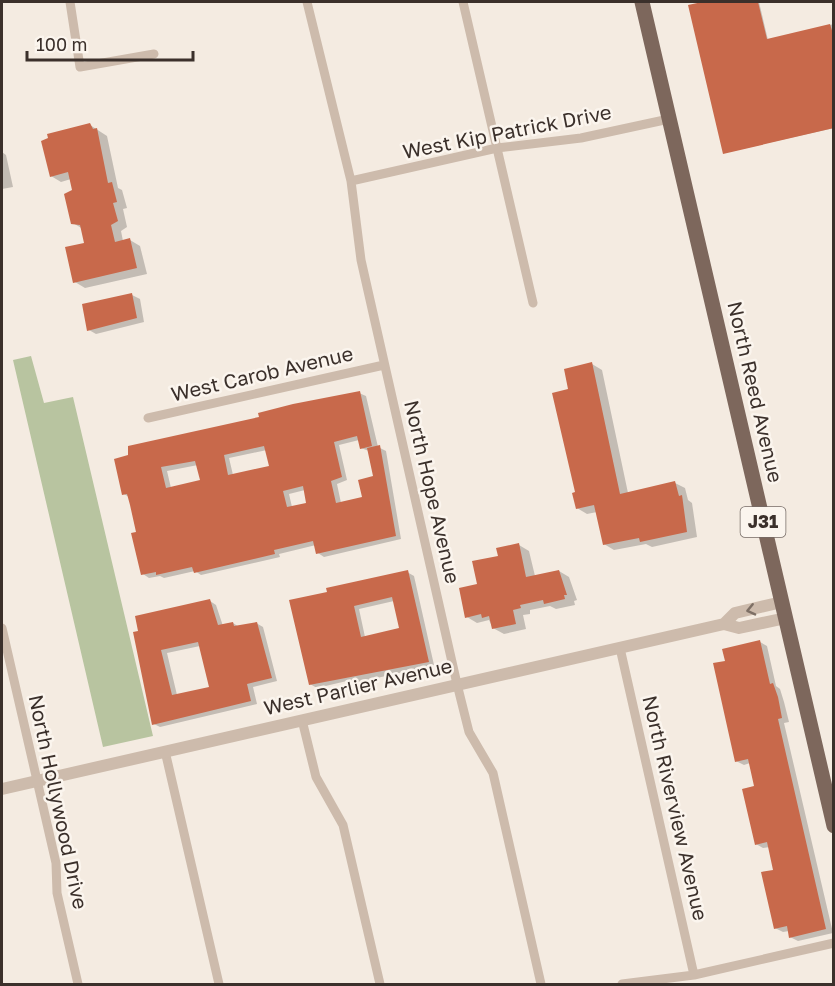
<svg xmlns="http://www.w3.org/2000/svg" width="835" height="986" font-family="'Golos Text',sans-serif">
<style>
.green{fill:#b8c4a0}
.shadow{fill:#0003;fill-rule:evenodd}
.building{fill:#c8694b;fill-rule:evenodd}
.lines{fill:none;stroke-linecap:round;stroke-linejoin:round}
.minor{stroke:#cdbbac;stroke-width:9}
.tertiary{stroke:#cdbbac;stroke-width:12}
.primary{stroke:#7d675c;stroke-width:15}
.oneway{stroke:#7d6f65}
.labels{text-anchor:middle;stroke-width:5;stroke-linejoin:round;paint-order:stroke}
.shield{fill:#fbf5ee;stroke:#756b66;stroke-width:1.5}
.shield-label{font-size:18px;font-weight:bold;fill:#3b302b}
.street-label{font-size:20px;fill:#3b302b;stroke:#fbf5ee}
</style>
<rect width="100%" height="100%" fill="#f4ebe1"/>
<path class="green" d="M31,356L44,403L73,397L153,736L103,747L13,360Z"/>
<path class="shadow" d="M707,2H759L768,40L834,24V128L724,153L690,6Z
M90,125L107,136L118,188L122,190L127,208L123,209L127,227L121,231L123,241L130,240L140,246L147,274L85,288L75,282L86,244L83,229L73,223L74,191L71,179L61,182L51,176Z
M2,152L6,155L13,187L2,189Z
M132,295L140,299L144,322L96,334L89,330Z
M592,364L602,370L628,493L675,483L685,488L688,500L692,503L697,537L652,547L646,544L614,550L604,544L597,512L587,514L577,508L570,390Z
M359,393L366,396L378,447L386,451L401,539L324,557L318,553L316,545L279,554L280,557L201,575L195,571L164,578L160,576L149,578L143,574L138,533L129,497L124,494L116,460ZM359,440L361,448L369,451L375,477L364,498L341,503L337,484L347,480L339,445ZM267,450L270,467L233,475L229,458ZM198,465L201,481L171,488L167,471ZM305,490L308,504L292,507L289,494Z
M519,545L529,551L535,576L559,571L569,577L577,600L574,601L575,605L556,609L550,606L530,610V614L523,615L526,629L504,634L493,628L489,620L477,623L467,617L479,585L500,557Z
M407,572L414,576L434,665L355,683L351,680L317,688L310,684L329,593ZM394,601L400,629L365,637L359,609Z
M210,601L216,605L223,626L233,623L239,627L256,623L263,627L277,681L253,687L257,704L160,727L154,724L140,632ZM200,646L210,688L177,695L167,653Z
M760,642L767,646L776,686L780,689L784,702L789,722L784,723L833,933L798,941L790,937L789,931L783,932L775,928V871L770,847L763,848L756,844V787L750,763L744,765L736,761L726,662Z"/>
<path class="building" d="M702,2H758L767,39L830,24L834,37V128L723,154L688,5Z
M90,123L93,129L97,128L108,183L112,182L117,202L113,203L118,221L111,225L115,242L130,238L137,268L73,283L65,247L84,243L80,225L71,224L64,194L72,190L68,172L50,177L41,141L48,138L47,134Z
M132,293L137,318L87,331L82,304Z
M592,362L620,494L675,481L679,496L682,495L687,532L640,542L639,538L603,545L594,505L576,509L572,493L575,492L552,393L568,389L564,369Z
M360,391L372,446L360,449L357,436L334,442L342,477L331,481L336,503L362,497L358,480L373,476L367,448L380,445L396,536L316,554L313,541L274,550L275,554L194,573L192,567L156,575V572L141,575L131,533L136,532L130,505L127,494L122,495L114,459L128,455V446L259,417L258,413L293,404ZM264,446L269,466L228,475L224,455ZM195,461L200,480L166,488L161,467ZM303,486L306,503L287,507L283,491Z
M519,543L526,577L559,570L567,595H564L565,599L544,604L543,600L520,605L521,608L513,610L516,624L492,629L489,616L482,618L481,614L465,618L459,588L477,584L472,561L498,556L496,548Z
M408,570L429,662L309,685L289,600L327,592L326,588ZM392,597L399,628L361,637L354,606Z
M210,599L218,625L233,622L234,626L257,622L272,678L247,684L251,701L152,725L133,632L138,631L135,616ZM198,642L209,687L172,695L161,650Z
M760,640L770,684L773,683L778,697L782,718L778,719L826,929L789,938L787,926L774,929L761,872L773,870L767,842L755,845L742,789L754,786L748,759L735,762L713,663L725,661L722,649Z"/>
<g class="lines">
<path class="minor" d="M70,2L80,67L154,54
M307,2L351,181L361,260L457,684L469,732L493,773L541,984
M463,2L533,303
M351,181L497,148L581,138L669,119
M148,418L384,365
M2,628L56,863L57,893L78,984
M620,648L694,975
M302,720L316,777L343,825L380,984
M165,751L219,984
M622,984L694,975L834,943"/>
<path class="tertiary" d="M724,624L735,613L782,602
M2,789L724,624L739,628L786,618"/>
<path class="primary" d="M642,2L834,826"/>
</g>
<defs><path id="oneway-chevron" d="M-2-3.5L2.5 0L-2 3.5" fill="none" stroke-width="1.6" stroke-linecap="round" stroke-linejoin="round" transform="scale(1.5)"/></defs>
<use class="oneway" href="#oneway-chevron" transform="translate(751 610) rotate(167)"/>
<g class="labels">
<rect class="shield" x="740.5" y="507" width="45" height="30" rx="4.5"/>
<g class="shield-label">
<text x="763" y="528">J31</text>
</g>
<g class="street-label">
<text transform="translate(507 132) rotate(-11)" y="7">West Kip Patrick Drive</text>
<text transform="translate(262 374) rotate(-13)" y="7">West Carob Avenue</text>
<text transform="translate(755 392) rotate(77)" y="7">North Reed Avenue</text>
<text transform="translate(432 492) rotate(77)" y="7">North Hope Avenue</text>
<text transform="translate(358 687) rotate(-13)" y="7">West Parlier Avenue</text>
<text transform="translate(58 802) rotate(78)" y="7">North Hollywood Drive</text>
<text transform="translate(675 808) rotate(77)" y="7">North Riverview Avenue</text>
</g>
</g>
<rect width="835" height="986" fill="none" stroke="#3b302b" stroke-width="6"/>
<path d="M27 51v9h166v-9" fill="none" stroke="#3b302b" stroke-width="3"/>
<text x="36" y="51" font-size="18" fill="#3b302b" stroke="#fbf5ee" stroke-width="4.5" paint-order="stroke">100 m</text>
</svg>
